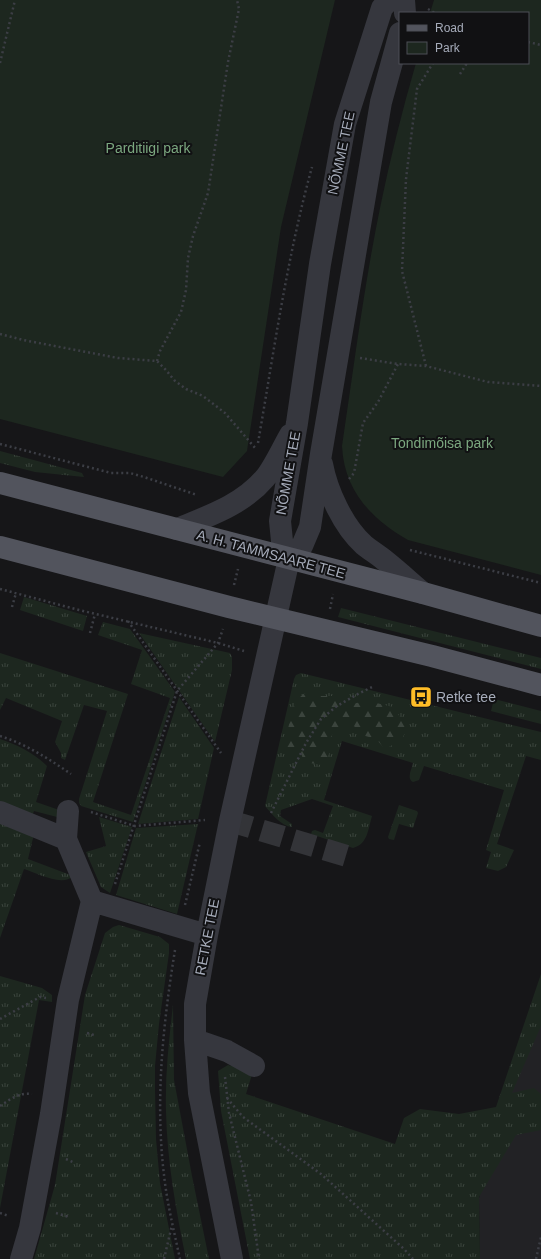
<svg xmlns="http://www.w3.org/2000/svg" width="541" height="1259" font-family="Helvetica,sans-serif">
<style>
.built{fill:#222225}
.grass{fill:url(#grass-tufts)}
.forest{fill:url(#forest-firs)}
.green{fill:#1d271f}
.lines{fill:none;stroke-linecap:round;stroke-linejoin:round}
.minor-tunnel{stroke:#333438;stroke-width:22;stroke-dasharray:22 11;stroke-linecap:butt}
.path{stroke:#3c3e45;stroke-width:2.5;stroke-dasharray:2 3;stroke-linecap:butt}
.minor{stroke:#36373e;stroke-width:22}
.major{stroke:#52545d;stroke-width:22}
.labels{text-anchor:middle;stroke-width:4;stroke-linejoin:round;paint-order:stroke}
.park-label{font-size:14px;fill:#7ba77f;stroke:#111113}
.street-label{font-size:14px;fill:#a6acba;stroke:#111113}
.poi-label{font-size:14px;fill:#a6acba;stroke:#111113;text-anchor:start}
</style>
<defs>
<pattern id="grass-tufts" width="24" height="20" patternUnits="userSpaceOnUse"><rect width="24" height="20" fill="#1d271f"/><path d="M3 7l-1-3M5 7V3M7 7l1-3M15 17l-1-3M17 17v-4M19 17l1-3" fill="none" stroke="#3b443d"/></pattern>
<pattern id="forest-firs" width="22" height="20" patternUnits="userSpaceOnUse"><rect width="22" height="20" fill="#1d271f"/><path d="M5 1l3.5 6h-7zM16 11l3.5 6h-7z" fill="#3b443d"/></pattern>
</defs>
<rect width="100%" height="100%" fill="#161618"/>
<path class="built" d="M541,993V1259H480L479,1198Z"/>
<path class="grass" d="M0,451L82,473L84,477L35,472L0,463Z
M24,597L87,616L83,631L20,610Z
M341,608L541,658V669L338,617Z
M103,622L130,629L175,692L133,822L81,806L79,803V799L107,711L84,705L65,760L61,758V753L55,742L62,721L6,698L0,710V653L128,694L93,802L131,815L170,698L131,684L142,650L98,635Z
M139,633L230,653L232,657V670L215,742Z
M301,673L541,732V760L526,756L497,844L514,850L506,867L498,871L486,868L491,852L486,850L504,790L424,766L419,780L413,782C406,778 412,769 413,763L342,741L324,800L372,816C368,829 368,844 353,848L311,834L312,831L315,830L323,833L333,806L312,799L281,810L280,816L292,824V827C281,826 272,814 265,806L294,679L296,675Z
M179,697L214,748L198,819L138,824Z
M494,699L541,711V724L491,711Z
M0,739C18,745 34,753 47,766L36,802L62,811L61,818L34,811L32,816L0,803Z
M399,805L417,811L418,813L413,828L399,824L394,840L389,839L388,837Z
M99,817L132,827L110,893L101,887L86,852L106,846Z
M0,822L34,834L28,859L73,876C62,887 37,873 24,869L0,938Z
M198,824L177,914L116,895L136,828Z
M119,925L160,937L169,944V953L159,1024L155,1066V1090L156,1139L160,1183L175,1259H34L55,1185L85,995L105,933L113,927Z
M541,974V1026L512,1093L534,1088L541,1094V1130L516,1135L479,1197L480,1259H250L221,1111L218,1071L228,1065L253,1071L246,1094L395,1144L404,1118L420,1109L459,1114L496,1107Z
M0,976L42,988L52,995V1002L39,1000L0,1208Z
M173,1005L174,1080L192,1176L209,1259H186C176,1210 167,1161 166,1111C165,1075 169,1040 173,1005Z"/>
<path class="forest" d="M305,693L320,696H336L351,704L368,701L393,707L407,727L402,740L385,749L376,739L362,735L354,726L342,732H335L328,740L329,754L321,765L305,762L301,753L295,754L286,748C288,731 289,703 305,693Z"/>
<path class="green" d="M0,0H335L281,227L247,451L223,477L0,419Z
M434,0H541V575L408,540C371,519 344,490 342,446C354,366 364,286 380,208C390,159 402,111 416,63H528V13H430Z"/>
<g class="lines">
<path class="minor-tunnel" d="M230,821L347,856"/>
<path class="path" d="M428,9L435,13
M528,42L541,45
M0,63L15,0
M460,74L467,63
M0,334L23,340L118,358L157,361L166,370L174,380L186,389L203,396L225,413L256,449
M360,358L398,364L426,366L488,382L541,386
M157,361L160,351L181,312L186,290L188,258L193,236L208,193L228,62L239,9L237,0
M426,366L402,271L406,179L417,89L433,63
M258,443C274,351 287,257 312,167
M0,444L111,473H130L144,477L197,495
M349,479L354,473L363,423L378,402L398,364
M410,550L541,583
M234,585L238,569
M0,589L79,610L218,643L244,651
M12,607L16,593
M330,609L333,594
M128,621L221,753
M90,633L95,614
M0,736C26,744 49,759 71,774
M91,812L135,826L205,820
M271,813L306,743L321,719L337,706L356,695L374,686
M115,884L177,691L218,643L223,629
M185,905L200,842
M175,950C163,1024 155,1100 164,1175C167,1203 174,1231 180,1259
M0,1019L40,997L46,998
M87,1033L94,1035
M225,1077L229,1113L251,1202L259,1259
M227,1098L243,1117L321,1174L404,1249L413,1259
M0,1106C11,1099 19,1092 32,1094
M66,1159L75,1163
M0,1213L9,1216
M56,1213L69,1217
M164,1259L172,1225
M536,1259L541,1237"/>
<path class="minor" d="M404,0L405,13
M322,464C327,491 343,526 364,545C370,550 377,554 383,559C397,570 410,582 423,593
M177,529C209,516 242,505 265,478C274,467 283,447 290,435
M289,559L282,541L280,521L297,423L320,264L345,124L382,8L389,0
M289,559L302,546L310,527L321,454L381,102L400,33
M68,811L66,839L92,901L207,935
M0,812L66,839
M195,1040L227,1051L254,1066
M21,1259L30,1228L51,1114L68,1000L92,901
M232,1259L199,1093L195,1040V1004L207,935L230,821L289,559"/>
<path class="major" d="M0,483L423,593L541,626
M0,547L229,607L432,656L541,685"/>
</g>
<defs>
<g id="bus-square" transform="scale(1.15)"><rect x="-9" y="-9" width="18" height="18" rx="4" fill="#ffbd27" stroke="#111113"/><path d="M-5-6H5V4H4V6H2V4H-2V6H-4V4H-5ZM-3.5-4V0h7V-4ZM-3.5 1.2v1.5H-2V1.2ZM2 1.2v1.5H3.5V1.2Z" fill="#111"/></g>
</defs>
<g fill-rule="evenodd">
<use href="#bus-square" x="421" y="697"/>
</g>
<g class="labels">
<g class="park-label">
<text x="148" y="153">Parditiigi park</text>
<text x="442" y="448">Tondimõisa park</text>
</g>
<g class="street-label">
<text transform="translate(341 153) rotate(-78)" y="5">NÕMME TEE</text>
<text transform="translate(288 473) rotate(-80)" y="5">NÕMME TEE</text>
<text transform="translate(271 554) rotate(15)" y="5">A. H. TAMMSAARE TEE</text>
<text transform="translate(207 937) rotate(-79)" y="5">RETKE TEE</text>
</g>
<g class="poi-label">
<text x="436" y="702">Retke tee</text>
</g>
</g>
<rect x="399" y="12" width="130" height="52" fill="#111113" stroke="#4d4f56"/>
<rect x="407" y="25" width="20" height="6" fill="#52545d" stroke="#4d4f56"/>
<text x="435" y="32" font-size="12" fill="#a6acba">Road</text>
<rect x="407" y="42" width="20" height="12" fill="#1d271f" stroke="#4d4f56"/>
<text x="435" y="52" font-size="12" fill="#a6acba">Park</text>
</svg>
